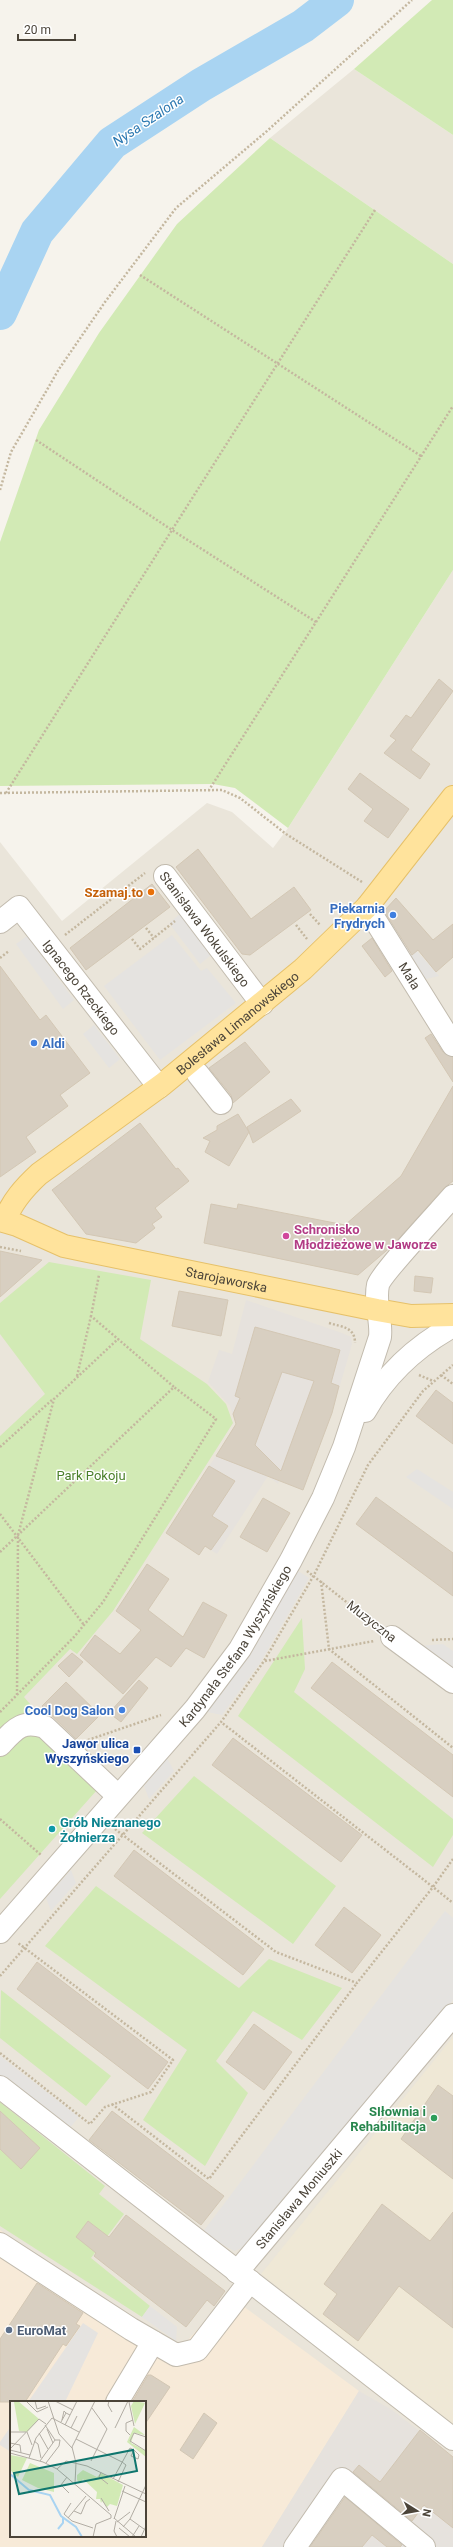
<svg xmlns="http://www.w3.org/2000/svg" width="453" height="2547" font-family="Roboto,sans-serif">
<style>
.residential{fill:#eae5da;fill-rule:evenodd}
.commercial{fill:#f7ead8;fill-rule:evenodd}
.industrial{fill:#e6e2dd}
.education{fill:#efe8d6}
.green{fill:#d2eab5}
.parking{fill:#e5e3e0}
.lines{fill:none;stroke-linecap:round;stroke-linejoin:round}
.river{stroke:#a9d4f2;stroke-width:34}
.building{fill:#d8cfc1;stroke:#d3c7b4;fill-rule:evenodd}
.minor-casing{stroke:#c2bbae;stroke-width:24}
.major-casing{stroke:#e6c16a;stroke-width:24}
.path{stroke:#c4b79f;stroke-width:2.5;stroke-dasharray:2 2;stroke-linecap:butt}
.minor{stroke:#fff;stroke-width:22}
.major{stroke:#ffe39c;stroke-width:22}
.food-dot{fill:#e8710a;stroke:#fff;stroke-width:1.5}
.shop-dot{fill:#3f7fe0;stroke:#fff;stroke-width:1.5}
.hotel-dot{fill:#d1479c;stroke:#fff;stroke-width:1.5}
.transit-dot{fill:#1a4fb4;stroke:#fff;stroke-width:1.5}
.culture-dot{fill:#0f9aa8;stroke:#fff;stroke-width:1.5}
.leisure-dot{fill:#2e9e5b;stroke:#fff;stroke-width:1.5}
.service-dot{fill:#5c6f8a;stroke:#fff;stroke-width:1.5}
.labels{text-anchor:middle;stroke-width:3;stroke-linejoin:round;paint-order:stroke}
.food-label{font-size:13px;font-weight:bold;fill:#c56008;stroke:#fff;text-anchor:end}
.shop-label{font-size:13px;font-weight:bold;fill:#366cbe;stroke:#fff;text-anchor:end}
.street-label{font-size:13px;fill:#4b4439;stroke:#fff}
.hotel-label{font-size:13px;font-weight:bold;fill:#b23c85;stroke:#fff;text-anchor:start}
.park-label{font-size:13px;fill:#4a7f2a;stroke:#fff}
.transit-label{font-size:13px;font-weight:bold;fill:#164399;stroke:#fff;text-anchor:end}
.culture-label{font-size:13px;font-weight:bold;fill:#0d838f;stroke:#fff;text-anchor:start}
.leisure-label{font-size:13px;font-weight:bold;fill:#27864d;stroke:#fff;text-anchor:end}
.service-label{font-size:13px;font-weight:bold;fill:#4e5e75;stroke:#fff;text-anchor:start}
.water-label{font-size:14px;font-style:italic;fill:#2e7ab2;stroke:#fff}
.inset-river{fill:none;stroke:#a9d4f2;stroke-width:2}
.inset-road{fill:none;stroke:#b2ada4;stroke-width:1}
.view{fill:#0f766e;fill-opacity:0.15;stroke:#0f766e;stroke-width:2}
.inset-edge{fill:none;stroke:#4b4439;stroke-width:2}
</style>
<rect width="100%" height="100%" fill="#f6f3ec"/>
<path class="residential" d="M354,69L453,135V264L270,138Z
M453,570V2547H0V842L62,921L207,803L232,812L273,848L288,828ZM11,2402H145V2536H11Z"/>
<path class="commercial" d="M0,2230L180,2349L228,2295L359,2391L262,2547H0ZM11,2402H145V2536H11Z"/>
<path class="industrial" d="M246,1300L342,1333L351,1337L352,1344L332,1413L321,1442L296,1432L278,1484L268,1476L217,1554L172,1525L236,1424L230,1406L208,1382L219,1350L232,1354Z
M359,2391L392,2410L453,2457V2547H262Z"/>
<path class="education" d="M453,2037V2424L261,2274Z"/>
<path class="green" d="M432,0H453V135L354,69Z
M270,138L453,264V570L288,828L235,788L213,784L0,786V542L39,430L99,333L177,224Z
M49,1262L151,1280L140,1339L207,1384L226,1404L233,1423L113,1611L77,1654L70,1649L24,1697L37,1712L39,1734L97,1790L0,1899V1436L45,1394L0,1334V1303Z
M302,1618L305,1669L294,1692L453,1819V1835L433,1867L238,1716Z
M194,1776L336,1886L293,1944L142,1833Z
M96,1886L239,1988L269,1959L342,1988L302,2040L253,2011L216,2061L248,2093L205,2166L143,2120L187,2050L45,1946Z
M1,1990L111,2076L86,2106L0,2038Z
M0,2102L105,2186L99,2194L124,2214L91,2258L150,2306L142,2317L0,2226Z"/>
<path class="parking" d="M180,914L211,955L200,964L169,923Z
M391,922L439,976L417,981L384,927Z
M172,935L201,971L207,968L236,1003L160,1060L104,986Z
M27,936L74,1000L63,1009L16,944Z
M94,1025L120,1059L109,1068L83,1034Z
M417,1469L453,1492V1509L406,1477Z
M298,1571L309,1578L260,1663L222,1715L207,1712L249,1657Z
M443,1644L453,1651V1671L419,1646Z
M167,1758L174,1771L149,1799L144,1786Z
M71,1870L76,1883L51,1911L46,1898Z
M445,1911L453,1918V2000L250,2245L234,2251L202,2233Z
M0,2056L79,2117L69,2129L0,2076Z
M150,2306L177,2327L176,2341L142,2317Z
M83,2323L98,2333L65,2402H28Z
M11,2426V2452L0,2445V2442Z"/>
<g class="lines">
<path class="river" d="M0,313L37,232L112,143L201,85L303,26L337,0"/>
</g>
<path class="building" d="M439,679L453,691L411,750L430,764L420,779L384,753L396,740L390,736L406,715L411,718Z
M360,773L409,809L388,838L364,821L373,809L348,789Z
M198,849L251,919L294,887L311,910L250,955L242,954L176,867Z
M152,884L170,907L86,970L70,948Z
M396,898L433,940L453,924V957L436,972L418,950L412,955L384,911Z
M372,938L392,971L385,977L362,946Z
M0,966L40,1020L46,1015L90,1073L60,1095L68,1106L26,1137L36,1152L0,1177Z
M431,1034L443,1052L453,1057V1082L425,1038Z
M245,1042L270,1072L233,1103L231,1095L209,1068Z
M453,1086V1181L444,1188L393,1245L358,1275L204,1243L211,1204L237,1209L238,1204L345,1225L401,1176Z
M291,1099L301,1111L253,1143L249,1132L229,1166L205,1152L210,1141L203,1138L217,1130V1126L238,1114L249,1132L247,1127Z
M140,1123L176,1169L178,1168L189,1181L155,1208L162,1217L152,1224L155,1228L136,1243L86,1234L52,1190Z
M0,1251L42,1260L0,1297Z
M415,1276L433,1278L431,1293L414,1291Z
M179,1291L228,1300L221,1336L172,1326Z
M255,1327L340,1350L331,1383L339,1386L332,1413L303,1490L216,1456L236,1424L233,1414L240,1398L235,1396ZM282,1372L314,1381L281,1471L255,1445Z
M436,1390L453,1403V1444L416,1416Z
M209,1466L235,1481L212,1516L228,1526L211,1550L205,1546L199,1555L166,1533Z
M376,1497L453,1553V1596L356,1524Z
M263,1498L290,1513L267,1552L240,1537Z
M147,1564L169,1579L148,1610L183,1637L203,1602L227,1615L204,1658L186,1648L171,1667L156,1657L123,1694L80,1655L95,1635L120,1654L141,1630L116,1611Z
M72,1653L83,1662L69,1677L58,1666Z
M332,1662L453,1755V1797L311,1688Z
M139,1680L148,1688L121,1722L109,1713Z
M66,1682L100,1715L76,1739L42,1706Z
M233,1738L362,1835L341,1862L212,1765Z
M134,1850L264,1949L243,1975L114,1876Z
M344,1907L381,1935L352,1973L315,1945Z
M37,1962L168,2062L148,2089L17,1989Z
M254,2024L292,2052L264,2090L226,2062Z
M438,2085L453,2096V2179L401,2139Z
M0,2111L40,2148L21,2169L0,2149Z
M112,2111L224,2196L201,2225L89,2140Z
M382,2204L430,2241L453,2212V2328L399,2286L358,2341L323,2314L337,2294L324,2284Z
M126,2215L225,2291L214,2306L207,2300L186,2327L108,2267L94,2256L96,2253L76,2237L88,2221L109,2237Z
M37,2283L83,2313L76,2324L80,2326L66,2346L63,2344L25,2402H0V2339Z
M148,2375H151L170,2387L145,2424V2402H132Z
M204,2413L217,2423L193,2459L180,2450Z
M420,2430L453,2457V2528L424,2505L412,2521L353,2472L359,2465L380,2482Z
M345,2497L402,2545L400,2547H387L372,2535L362,2547H310Z"/>
<g class="lines">
<g class="minor-casing">
<g id="minor">
<path d="M165,876L262,1004"/>
<path id="s1" d="M367,907L453,1045"/>
<path id="s2" d="M0,922L19,907L159,1087"/>
<path d="M198,1074L221,1103"/>
<path d="M365,1411C386,1374 415,1347 453,1326"/>
<path d="M392,1637L453,1682"/>
<path d="M0,1745C16,1728 22,1720 45,1727L118,1796"/>
<path id="s3" d="M0,1932L195,1709L240,1649L291,1560L323,1498L344,1447L380,1337C382,1320 374,1303 378,1285C381,1274 441,1210 453,1196"/>
<path d="M0,2087L453,2439"/>
<path d="M0,2244L131,2329L176,2355L197,2350L250,2281"/>
<path id="s4" d="M237,2272L453,2015"/>
<path d="M117,2402L153,2342"/>
<path d="M295,2547L342,2479L424,2547"/>
</g>
</g>
<g class="major-casing">
<g id="major">
<path id="s5" d="M0,1220L17,1225L64,1246L83,1250L377,1310L411,1316L453,1315"/>
<path id="s6" d="M5,1221C11,1202 25,1187 39,1174L163,1084L303,969L367,907L453,797"/>
</g>
</g>
<path class="path" d="M140,275L421,456
M36,440L172,530L375,210
M0,490L11,452L59,369L105,302L176,208L267,131L412,0
M316,622L453,406
M0,793L222,790L240,798L286,834L362,882
M6,793L172,530L316,622L209,790
M310,914L320,925
M296,925L307,939
M146,928L154,938
M65,935L145,873
M132,939L140,949L175,921
M0,958L9,951
M0,1247L21,1251
M329,1323C342,1327 355,1327 355,1343
M419,1375L433,1381
M441,1375L453,1384
M77,1376L91,1316
M0,1447L53,1399
M0,1514L84,1625
M0,1552L174,1387L91,1316L99,1275
M307,1571L377,1626
M321,1581L329,1649L453,1748
M432,1640L453,1639
M265,1661L374,1641
M17,1695L18,1535L54,1399L118,1339
M0,1712L74,1637L103,1602L216,1419L174,1387
M88,1740L161,1715
M0,1819L41,1855
M115,1829L276,1952L357,1983L433,1887L221,1722
M453,1859L433,1887L453,1903
M0,1976L221,1722L264,1661L314,1575L368,1465L423,1391L453,1365
M0,2053L90,2124L105,2107L151,2092L173,2060L18,1943
M112,2104L209,2179L357,1983"/>
<use href="#minor" class="minor"/>
<use href="#major" class="major"/>
</g>
<circle class="food-dot" cx="151" cy="892" r="4"/>
<g class="shop-dot">
<circle cx="393" cy="915" r="4"/>
<circle cx="34" cy="1043" r="4"/>
<circle cx="122" cy="1710" r="4"/>
</g>
<circle class="hotel-dot" cx="286" cy="1236" r="4"/>
<rect class="transit-dot" x="133" y="1746" width="8" height="8" rx="2"/>
<circle class="culture-dot" cx="52" cy="1829" r="4"/>
<circle class="leisure-dot" cx="434" cy="2118" r="4"/>
<circle class="service-dot" cx="9" cy="2330" r="4"/>
<g class="labels">
<g class="food-label">
<text x="143" y="897">Szamaj.to</text>
</g>
<g class="shop-label">
<text x="385" y="913">Piekarnia<tspan x="385" dy="15">Frydrych</tspan></text>
<text x="42" y="1048" text-anchor="start">Aldi</text>
<text x="114" y="1715">Cool Dog Salon</text>
</g>
<g class="street-label">
<text transform="translate(205 929) rotate(53)" y="5">Stanisława Wokulskiego</text>
<text dy="5" stroke="none"><textPath href="#s1" startOffset="81">Mała</textPath></text>
<text dy="5" stroke="none"><textPath href="#s2" startOffset="126">Ignacego Rzeckiego</textPath></text>
<text dy="5" stroke="none"><textPath href="#s6" startOffset="308">Bolesława Limanowskiego</textPath></text>
<text dy="5" stroke="none"><textPath href="#s5" startOffset="235">Starojaworska</textPath></text>
<text transform="translate(372 1621) rotate(38)" y="5">Muzyczna</text>
<text dy="5" stroke="none"><textPath href="#s3" startOffset="371">Kardynała Stefana Wyszyńskiego</textPath></text>
<text dy="5" stroke="none"><textPath href="#s4" startOffset="96">Stanisława Moniuszki</textPath></text>
</g>
<g class="hotel-label">
<text x="294" y="1234">Schronisko<tspan x="294" dy="15">Młodzieżowe w Jaworze</tspan></text>
</g>
<g class="park-label">
<text x="91" y="1480">Park Pokoju</text>
</g>
<g class="transit-label">
<text x="129" y="1748">Jawor ulica<tspan x="129" dy="15">Wyszyńskiego</tspan></text>
</g>
<g class="culture-label">
<text x="60" y="1827">Grób Nieznanego<tspan x="60" dy="15">Żołnierza</tspan></text>
</g>
<g class="leisure-label">
<text x="426" y="2116">SIłownia i<tspan x="426" dy="15">Rehabilitacja</tspan></text>
</g>
<g class="service-label">
<text x="17" y="2335">EuroMat</text>
</g>
<g class="water-label">
<text transform="translate(148 120) rotate(-34)" y="5">Nysa Szalona</text>
</g>
</g>
<g transform="translate(10 2401)">
<rect width="136" height="136" fill="#f6f3ec"/>
<path d="M8,0L29,18L17,31L9,30L4,1ZM124,0L135,2L125,23L121,5ZM124,26L135,34L124,32L121,42L136,50V56L117,41ZM0,54L17,57L8,76L0,69ZM20,62L44,72V91L28,87L12,79ZM73,69L87,76L91,72L113,84L107,105L100,103L97,106L92,100L91,102L90,98H86L87,91L73,78L70,82L67,79V74Z" fill="#d2eab5"/>
<path class="inset-river" d="M0,73L19,89L40,94L51,115L66,126L72,136M48,128L53,122V117"/>
<path class="inset-road" d="M16,0L27,11L38,6M25,0L27,8L36,5M38,0L49,33L62,47M45,0L63,9M99,0L98,4L102,11M119,1L124,25M52,19L54,10L56,12M51,21L56,12L60,14M35,24L45,39M55,24L67,0M61,27L67,15M105,27L118,0M37,28L43,42M0,31H16M17,31L22,44M29,32L38,48M120,34L116,30V22L123,19M136,36L124,32L120,40L136,50M66,38L112,61M24,40L28,43L31,57M0,42L10,44L11,52M0,48L29,18L36,23M0,49L20,54M0,52L33,61L47,68L101,114M19,57L26,37L42,17L69,31M30,60L45,39H50M81,60L97,28L82,7M36,62L49,45L50,39M47,68L56,60L77,65L136,93M91,71L89,76L98,83M57,76L51,84L59,92M103,78L120,47L124,49L121,55L128,58L129,54L124,49M108,81L116,64L112,61M65,82L66,62L62,46L85,0M112,90L136,101M91,97L99,110M61,102L54,113L62,120L83,127M64,110L71,113L76,101L80,98M58,117L76,95M104,117L126,136M104,118L115,85M120,118L134,128M106,120L104,130L107,136M107,121L120,111M113,126L120,118L136,84M109,127L120,136M83,136L86,123L101,117V114M122,136L129,125M131,136L136,125"/>
<path class="view" d="M123,49L127,70L9,93L4,72Z"/>
<rect width="136" height="136" class="inset-edge"/>
</g>
<g transform="translate(417 2511) rotate(101)" stroke="#ffffff" stroke-width="3" paint-order="stroke">
<path d="M0-3L7 15L0 10L-7 15Z" fill="#4b4439"/>
<text y="-6" font-size="11" font-weight="bold" text-anchor="middle" fill="#4b4439">N</text>
</g>
<path d="M18 34v6h57v-6" fill="none" stroke="#4b4439" stroke-width="2"/>
<text x="24" y="34" font-size="12" fill="#4b4439" stroke="#ffffff" stroke-width="3" paint-order="stroke">20 m</text>
</svg>
